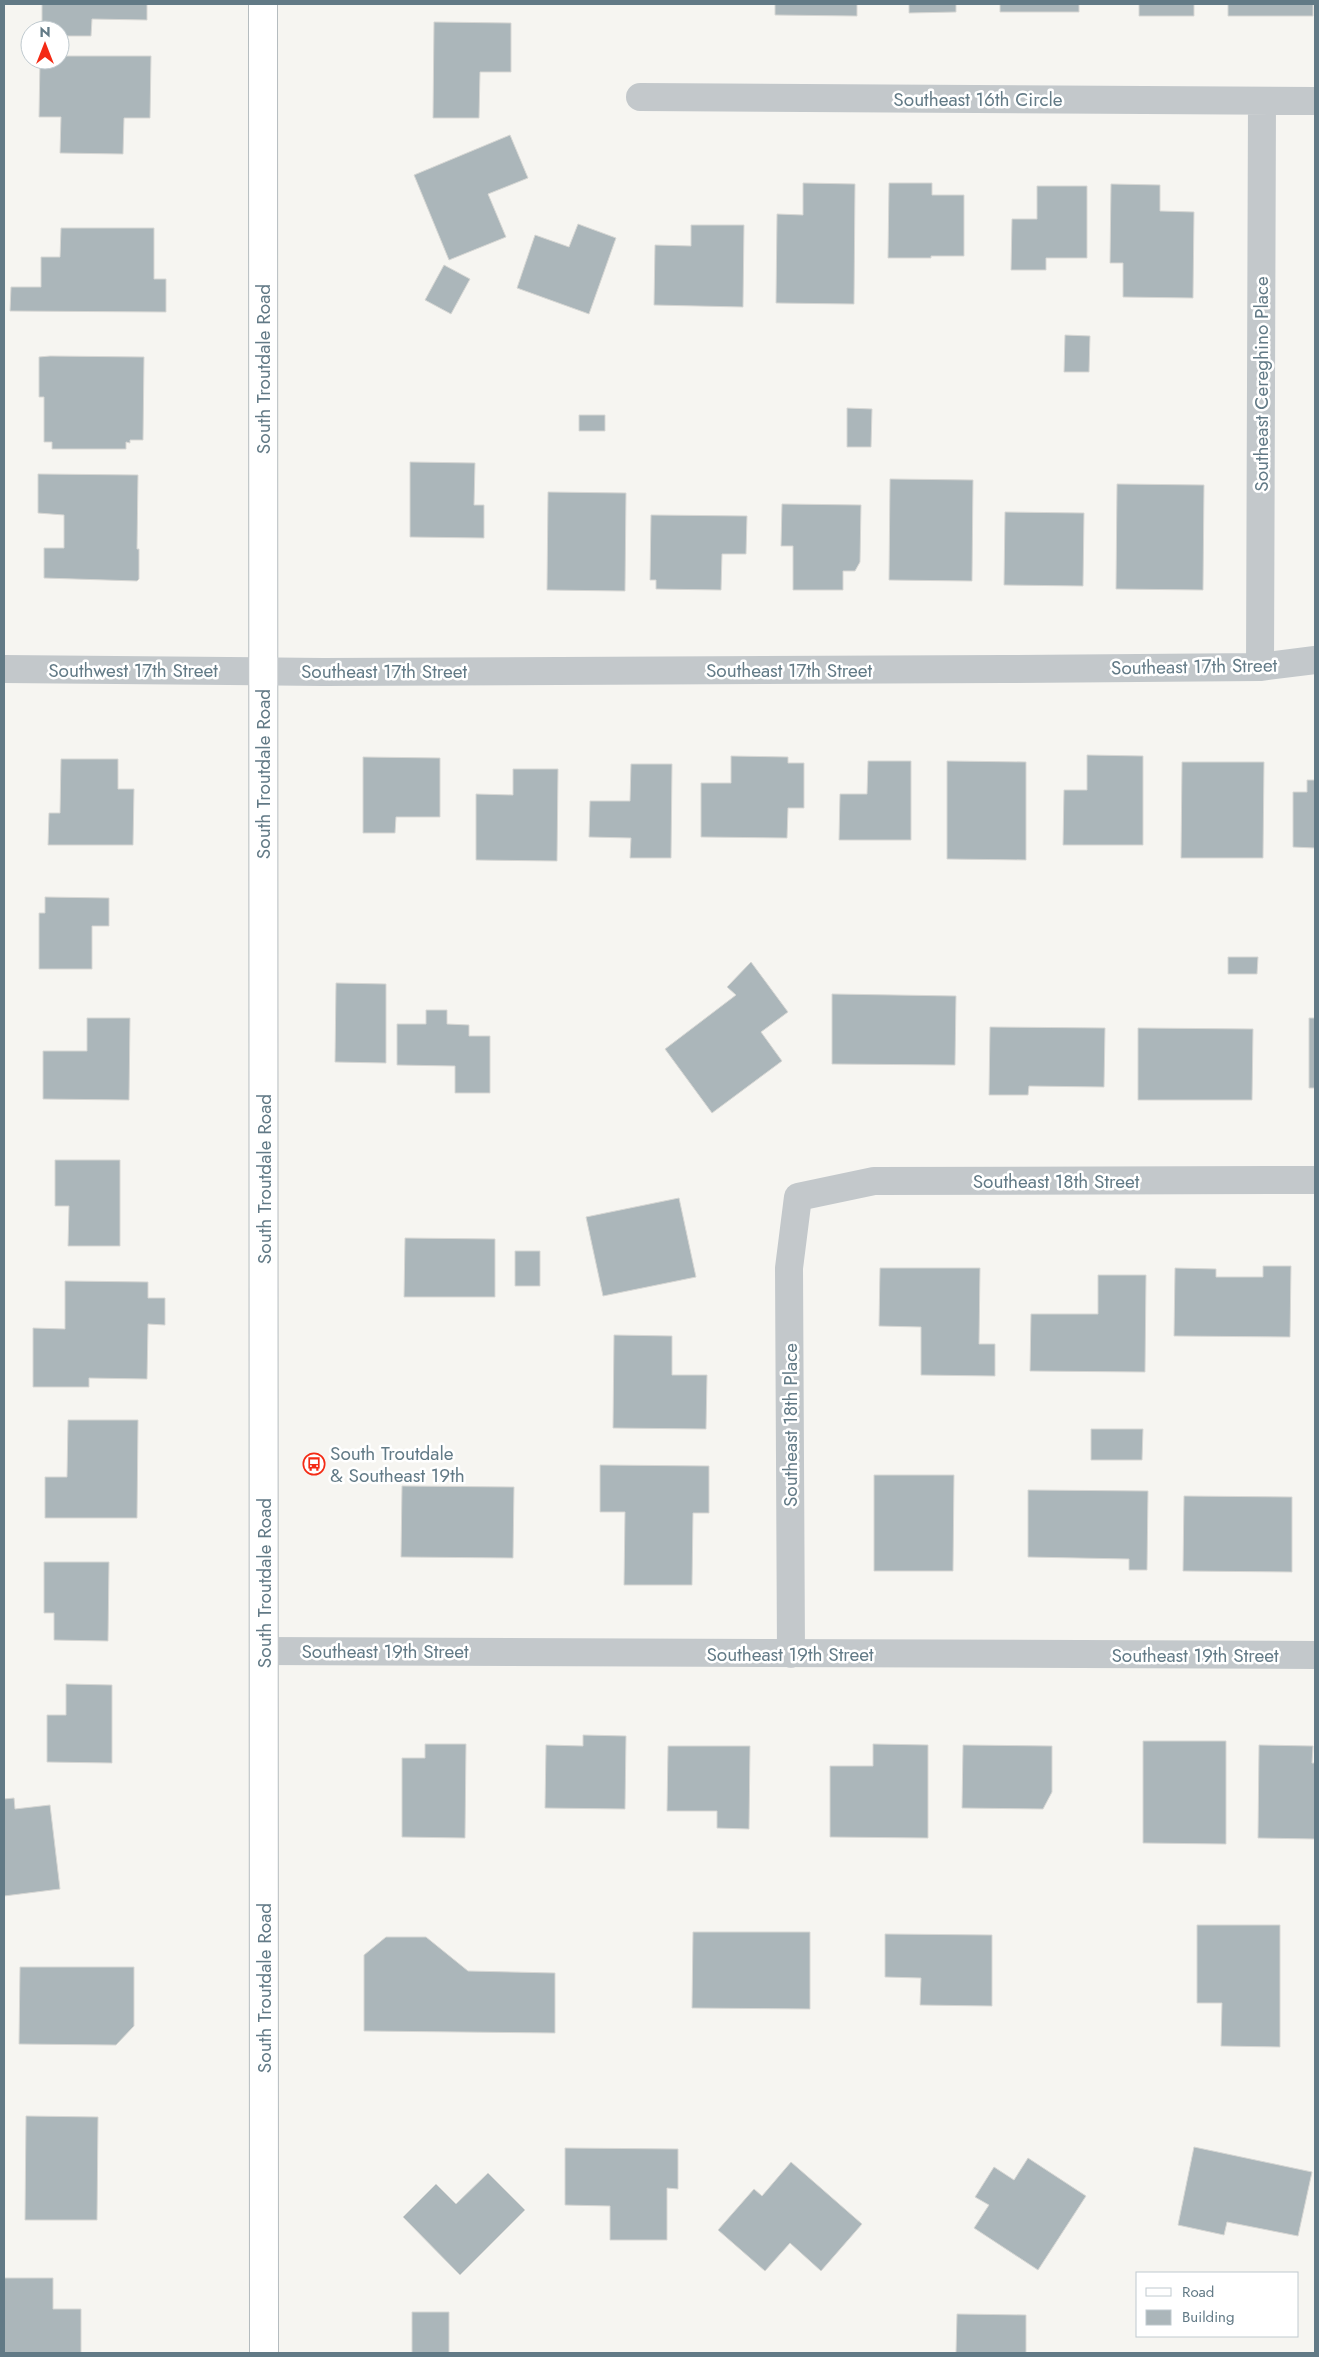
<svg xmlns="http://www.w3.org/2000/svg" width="1319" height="2357" font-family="Jost,sans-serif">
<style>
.building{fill:#abb6ba;stroke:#d7d7d4}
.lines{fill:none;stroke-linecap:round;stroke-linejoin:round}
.secondary-casing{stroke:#b5bcbf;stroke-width:30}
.street{stroke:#c3c8cb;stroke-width:28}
.secondary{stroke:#fff;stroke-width:28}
.labels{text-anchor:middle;stroke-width:5;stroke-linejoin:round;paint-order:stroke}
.street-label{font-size:19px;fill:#627a86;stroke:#fff}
.poi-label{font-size:19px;fill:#627a86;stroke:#fff;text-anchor:start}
</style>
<rect width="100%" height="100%" fill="#f6f5f1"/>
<path class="building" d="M42,4H147V20L92,19L91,36H60V30H42Z
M775,4H857V16L775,15Z
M909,4H956V12L909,13Z
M1000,4H1079V12H1000Z
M1139,4H1194V16H1139Z
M1228,4H1313V16H1228Z
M434,22L511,23V72H480L479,118H433Z
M60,56H151L150,118H124L123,154L60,153L61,117H39L40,60H60Z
M510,135L528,178L488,194L506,237L449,260L414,175Z
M803,183L855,184L854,304L776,303L777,214L803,215Z
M889,183H932V195H964V256H931V258H888Z
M1111,184L1160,185V211L1194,212L1193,298L1123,297V263H1110Z
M1037,186H1087V258H1046V270H1011L1012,219H1037Z
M578,224L616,238L589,314L517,288L535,235L569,247Z
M691,225H744L743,307L654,305L655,245L691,246Z
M61,228H154V279H166V312L10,311L11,287H41V257H60Z
M444,265L470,279L451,314L425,300Z
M1065,335L1090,336L1089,372H1064Z
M50,356L144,357L143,440H130V443L126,442V449H52V442H44V397H39V357Z
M847,408L872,409L871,447H847Z
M579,415H605V431H579Z
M410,462L475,463L474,505H484V538L410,537Z
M38,474L138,475L137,549H139V579L137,581L44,578V548H64V515L38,513Z
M890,479L973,480L972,581L889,580Z
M1117,484L1204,485L1203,590L1116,589Z
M548,492L626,493L625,591L547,590Z
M782,504L861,505L860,562L855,571H843V590H793V546H781Z
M1005,512L1084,513L1083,586L1004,585Z
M651,515L747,516L746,554H722L721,590L656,589V580H650Z
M1087,755L1143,756V845H1063L1064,790H1087Z
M731,756L788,757V763H804V808H788L787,838L701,837V783H731Z
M363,757L440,758V817H396L395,833H363Z
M61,759H118V789H134L133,845H48L49,813H60Z
M868,761H911V840H839L840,794H867Z
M947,761L1026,762V860L947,859Z
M1182,762H1264L1263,858H1181Z
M631,764H672L671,858H630L631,838L589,837L590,801H630Z
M513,769H558L557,861L476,860V794L513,795Z
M1307,780H1315V848L1293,847V792H1307Z
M45,897L109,898V926H92V969H39V913H45Z
M1228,957H1258L1257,974H1228Z
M751,962L788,1012L761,1032L782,1061L712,1113L665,1049L736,995L727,987Z
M336,983L386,984V1063L335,1062Z
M832,994L956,996L955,1065L832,1064Z
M426,1010H447V1024L469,1025V1036H490V1093H455V1066L397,1065V1024H426Z
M87,1018H130L129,1100L43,1099V1051H87Z
M1309,1018H1315V1088H1309Z
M990,1027L1105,1028L1104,1087L1029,1086L1028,1095H989Z
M1138,1028L1253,1029L1252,1100H1138Z
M55,1160H120V1246H68L69,1206H55Z
M679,1198L696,1277L603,1296L586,1217Z
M405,1238L495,1239V1297H404Z
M515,1251H540V1286H515Z
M1263,1266H1291L1290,1337L1174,1336L1175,1268L1216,1269V1277H1263Z
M880,1268H980L979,1344H995V1376L921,1375V1327L879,1326Z
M1098,1275H1146L1145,1372L1030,1371L1031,1314H1098Z
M65,1281L148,1282V1298H165V1325L148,1324L147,1379L89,1378V1387H33V1328L65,1329Z
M614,1335L672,1336V1375H707L706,1429L613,1428Z
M68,1420H138L137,1518H45V1477H67Z
M1091,1429H1143L1142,1460H1091Z
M600,1465L709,1466V1513H693L692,1585H624L625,1512H600Z
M874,1475H954L953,1571H874Z
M402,1486L514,1487L513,1558L401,1557Z
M1028,1490L1148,1491L1147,1570H1129V1559L1028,1557Z
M1184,1496L1292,1497V1572L1183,1571Z
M44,1562H109L108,1641L54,1640V1613H44Z
M66,1684L112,1685V1763L47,1762V1715H66Z
M583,1735L626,1736L625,1809L545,1808L546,1745L583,1746Z
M1143,1741H1226V1844L1143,1843Z
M425,1744H466L465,1838L402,1837V1758H425Z
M873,1744L928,1745V1838L830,1837V1766H873Z
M963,1745L1052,1746V1792L1043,1809L962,1808Z
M1259,1745L1313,1746L1312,1763H1315V1839L1258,1838Z
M668,1746H750L749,1829L717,1828V1811H667Z
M14,1798L15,1809L50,1805L60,1889L4,1896V1799Z
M1197,1925H1280V2047L1221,2046L1222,2003H1197Z
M693,1932H810V2009L692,2008Z
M885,1934L992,1935V2006L920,2005L921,1978L885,1977Z
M386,1937H426L468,1971L555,1973V2033L364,2031V1955Z
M20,1967H134V2026L116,2045L19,2044Z
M26,2116L98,2117L97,2220H25Z
M1194,2147L1312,2172L1298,2236L1227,2222L1224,2235L1178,2225Z
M565,2148L678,2149V2189L667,2188V2240H610V2206L565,2205Z
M1028,2158L1086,2196L1038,2270L974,2228L989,2205L975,2197L994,2167L1014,2180Z
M791,2162L862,2224L821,2271L790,2243L765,2271L718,2230L754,2189L762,2196Z
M488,2173L525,2210L460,2275L403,2217L436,2184L456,2204Z
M4,2278H53V2309H81V2353H4Z
M412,2312H449V2353H412Z
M957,2314L1026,2315V2353H956Z"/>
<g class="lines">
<g class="secondary-casing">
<path id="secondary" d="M263,4L264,2353"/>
</g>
<path class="street" d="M640,97L1315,101
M1260,667L1262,101
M4,669L323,672L1004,669L1260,667L1315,660
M264,1651L1315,1655
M791,1654L789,1268L798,1197L874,1181L1315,1180"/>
<use href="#secondary" class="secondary"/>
</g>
<defs>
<g id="bus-ring" transform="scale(1.125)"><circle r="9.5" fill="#fff" stroke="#f42a14" stroke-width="1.5"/><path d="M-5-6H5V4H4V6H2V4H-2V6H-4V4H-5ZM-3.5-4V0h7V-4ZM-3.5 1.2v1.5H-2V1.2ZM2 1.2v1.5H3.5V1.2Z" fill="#f42a14"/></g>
</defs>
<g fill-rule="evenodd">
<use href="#bus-ring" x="314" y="1464"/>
</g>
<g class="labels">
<g class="street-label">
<text x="978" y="106">Southeast 16th Circle</text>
<text transform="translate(263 369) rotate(-90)" y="7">South Troutdale Road</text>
<text transform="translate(1261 384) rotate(-90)" y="7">Southeast Cereghino Place</text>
<text transform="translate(1194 666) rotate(-1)" y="7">Southeast 17th Street</text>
<text x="133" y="677">Southwest 17th Street</text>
<text x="789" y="677">Southeast 17th Street</text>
<text x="384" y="678">Southeast 17th Street</text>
<text transform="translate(263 774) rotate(-90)" y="7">South Troutdale Road</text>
<text transform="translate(264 1179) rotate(-90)" y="7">South Troutdale Road</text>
<text x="1056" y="1188">Southeast 18th Street</text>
<text transform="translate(790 1425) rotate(-90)" y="7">Southeast 18th Place</text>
<text transform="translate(264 1583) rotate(-90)" y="7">South Troutdale Road</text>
<text x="385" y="1658">Southeast 19th Street</text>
<text x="790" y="1661">Southeast 19th Street</text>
<text x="1195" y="1662">Southeast 19th Street</text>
<text transform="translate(264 1988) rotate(-90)" y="7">South Troutdale Road</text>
</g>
<g class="poi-label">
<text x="330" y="1460">South Troutdale<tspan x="330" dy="22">&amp; Southeast 19th</tspan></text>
</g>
</g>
<rect width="1319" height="2357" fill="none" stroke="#627a86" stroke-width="10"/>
<rect x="1136" y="2272" width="162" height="65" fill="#ffffff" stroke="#c0cacf"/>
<rect x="1146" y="2288" width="25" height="8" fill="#ffffff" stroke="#c0cacf"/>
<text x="1182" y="2297" font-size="15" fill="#627a86">Road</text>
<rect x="1146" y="2310" width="25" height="15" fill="#abb6ba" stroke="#c0cacf"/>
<text x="1182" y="2322" font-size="15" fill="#627a86">Building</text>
<g transform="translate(45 45)"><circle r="24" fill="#ffffff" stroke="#c0cacf"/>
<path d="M0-4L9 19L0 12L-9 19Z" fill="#f42a14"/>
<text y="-8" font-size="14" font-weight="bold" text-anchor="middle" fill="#627a86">N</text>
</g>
</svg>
